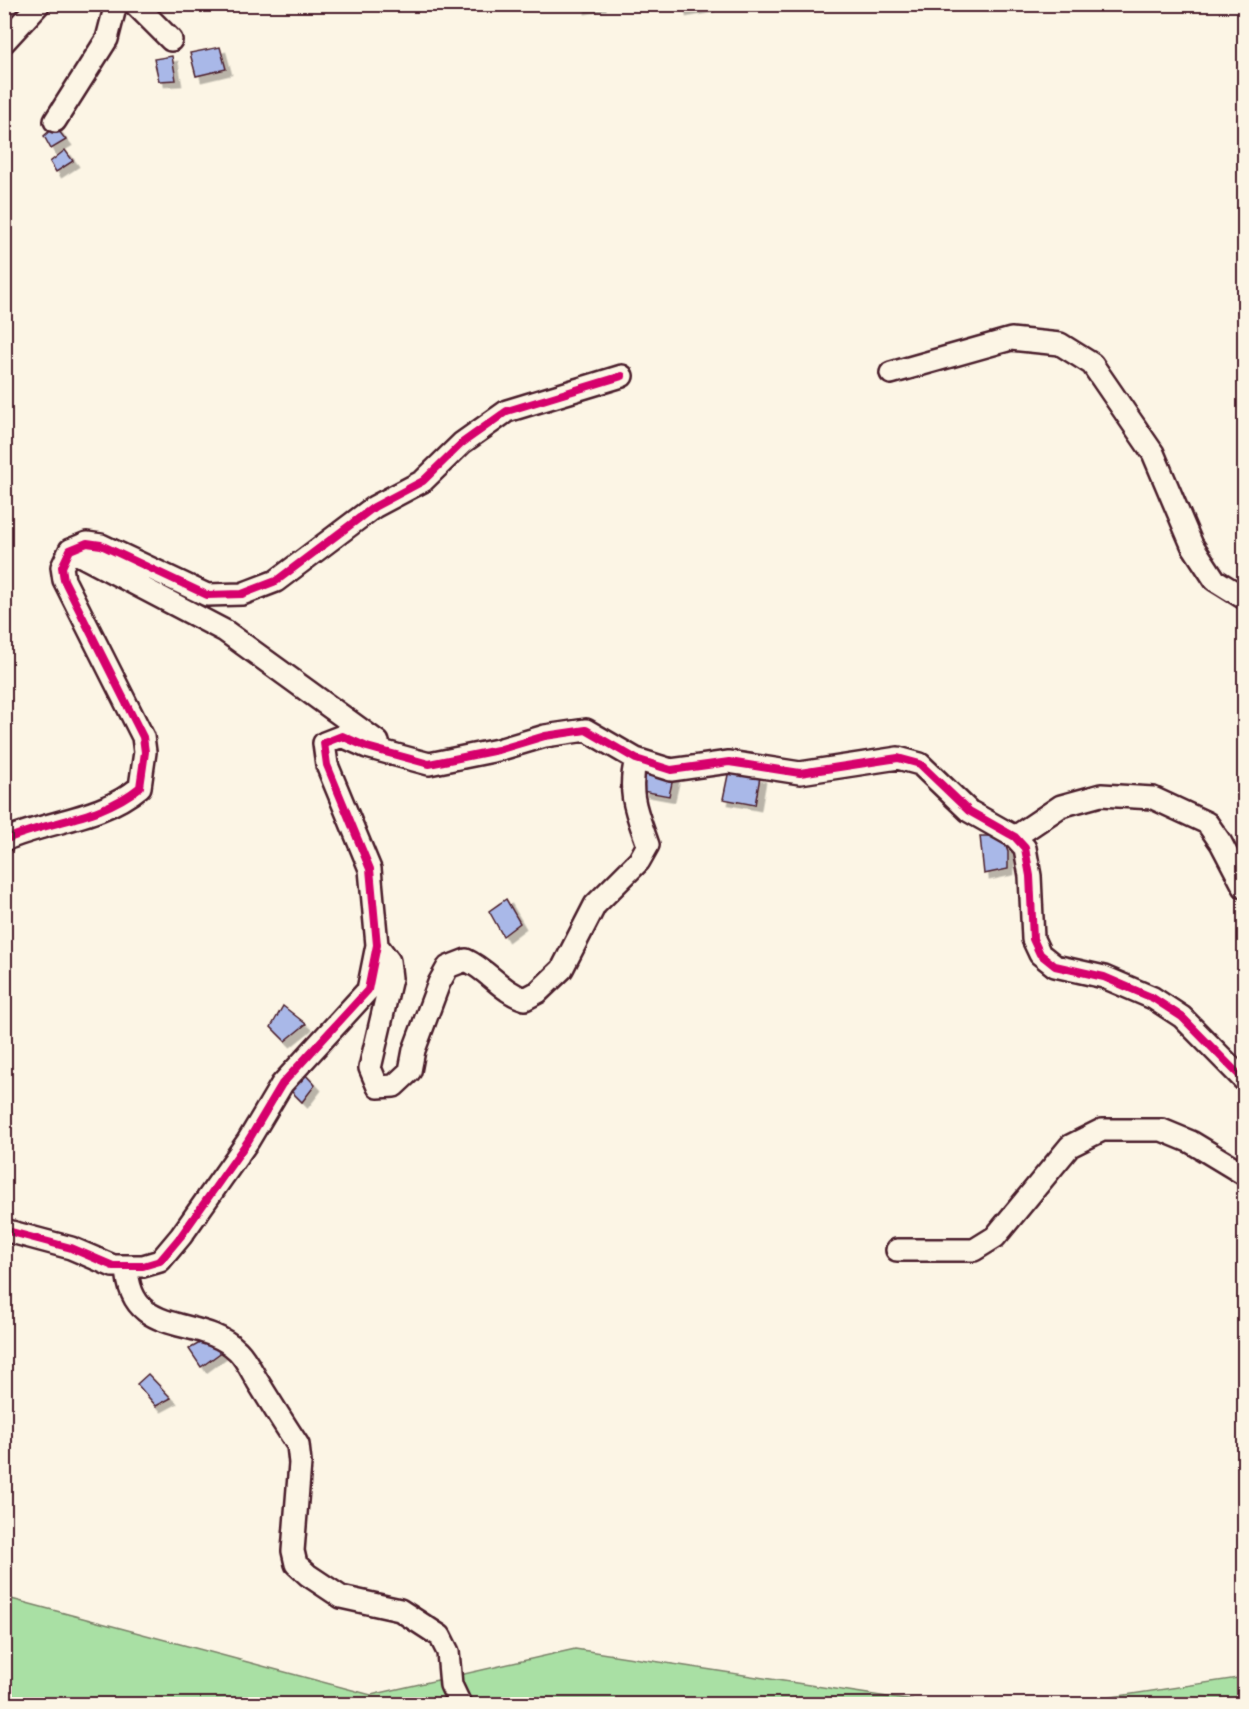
<svg xmlns="http://www.w3.org/2000/svg" width="1249" height="1709" font-family="'Playpen Sans',sans-serif">
<style>
.green{fill:#a9e0a4;stroke:#7a8068;stroke-width:1.5}
.building{fill:#a9b8e8;stroke:#4a1f2b;stroke-width:1.5;filter:url(#shadow)}
.lines{fill:none;stroke-linecap:round;stroke-linejoin:round}
.minor-casing{stroke:#4a1f2b;stroke-width:26}
.minor{stroke:#fcf5e5;stroke-width:21}
.cycleway-casing{stroke:#fcf5e5;stroke-width:11}
.cycleway{stroke:#d6006c;stroke-width:8}
</style>
<defs>
<filter id="shadow"><feDropShadow dx="5.5" dy="5.5" stdDeviation="0" flood-color="#0004"/></filter>
</defs>
<rect width="100%" height="100%" fill="#fcf5e5"/>
<filter id="ink" filterUnits="userSpaceOnUse"><feTurbulence type="fractalNoise" baseFrequency=".0167" numOctaves="2"/><feDisplacementMap in="SourceGraphic" scale="12" xChannelSelector="R" yChannelSelector="G"/><feConvolveMatrix kernelMatrix="1 2 1 2 8 2 1 2 1" color-interpolation-filters="sRGB"/></filter>
<g filter="url(#ink)">
<path class="green" d="M4,1597L371,1695L575,1649L933,1704H5Z
M1244,1677V1704H1066Z"/>
<path class="building" d="M580,4H601L580,8Z
M680,4H709V6L681,11Z
M220,47L226,69L196,76L190,53Z
M172,56L176,80L159,81L154,59Z
M55,126L66,140L51,149L44,136Z
M65,150L73,161L56,172L50,162Z
M644,767L674,774L669,796L642,791Z
M729,770L760,777L755,805L723,799Z
M980,836H1002L1008,852V869L984,874Z
M506,899L520,923L503,936L489,911Z
M283,1006L306,1024L285,1041L271,1027Z
M303,1072L315,1085L302,1102L289,1089Z
M207,1339L223,1351L201,1367L189,1349Z
M148,1374L171,1398L156,1406L137,1384Z"/>
<g class="lines">
<g class="minor-casing">
<path id="minor" d="M135,4L171,40
M4,42L39,4
M55,121L107,39L116,4
M891,373L1011,339L1060,344L1092,364L1153,453L1192,545L1215,580L1244,598
M70,550L225,631L378,742
M1015,837L1061,806L1101,795L1153,798L1207,823L1221,843L1244,887
M4,840C50,820 100,820 140,787L145,752L143,737L64,580L62,567L70,550L87,543L101,545L207,595L242,594L276,581L374,507L423,481L462,443L507,411L622,376
M377,945L389,961L391,978L370,1068L378,1087L394,1086L410,1071L414,1050L439,983L448,967L466,960C488,970 502,992 525,999L538,992L562,969L595,905L639,861L648,845C637,813 627,794 636,759
M4,1230L71,1248L113,1266H143L160,1261L181,1236L248,1141L282,1084L368,990L377,945L370,869L327,765L324,743L342,736L367,747L429,764L498,750L545,736L586,730L636,759L671,770L729,762L800,773L898,758L920,764L969,811L1015,837L1025,848L1030,876L1033,939L1040,954L1055,966L1104,977L1153,998L1182,1017L1244,1080
M897,1250H974L995,1237L1070,1146L1102,1130H1162L1191,1142L1244,1174
M127,1266C129,1341 201,1313 238,1351C246,1359 252,1372 258,1382C271,1403 284,1424 298,1445L300,1463L293,1551L296,1564L308,1575L341,1597L400,1610L440,1636L448,1652L451,1685L460,1704"/>
</g>
<use href="#minor" class="minor"/>
<g class="cycleway-casing">
<path id="cycleway" d="M4,840C50,820 100,820 140,787L145,752L143,737L64,580L62,567L70,550L87,543L101,545L207,595L242,594L276,581L374,507L423,481L462,443L507,411L622,376
M4,1230L71,1248L113,1266H143L160,1261L181,1236L248,1141L282,1084L368,990L377,945L370,869L327,765L324,743L342,736L367,747L429,764L498,750L545,736L586,730L636,759L671,770L729,762L800,773L898,758L920,764L969,811L1015,837L1025,848L1030,876L1033,939L1040,954L1055,966L1104,977L1153,998L1182,1017L1244,1080"/>
</g>
<use href="#cycleway" class="cycleway"/>
</g>
</g>
<rect width="1249" height="1709" fill="none" stroke="#fcf5e5" stroke-width="24"/>
<rect x="12" y="12" width="1225" height="1685" fill="none" stroke="#4a1f2b" stroke-width="2" filter="url(#ink)"/>
</svg>
